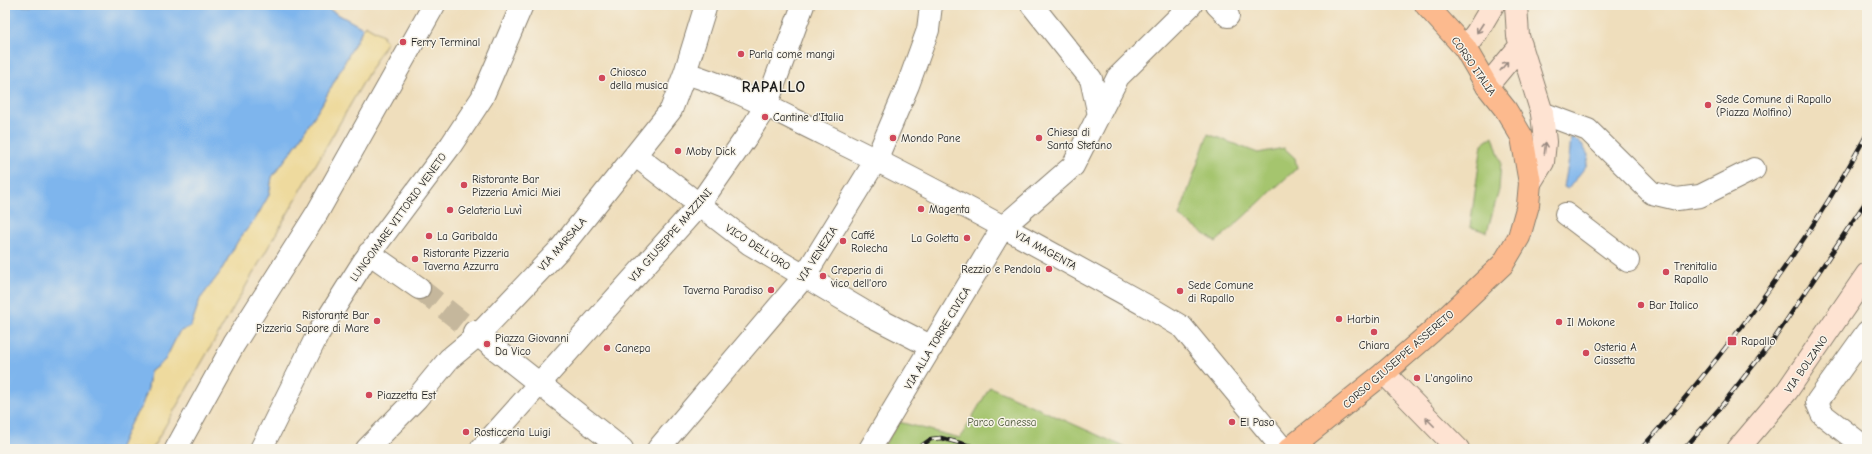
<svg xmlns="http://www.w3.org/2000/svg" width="1872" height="454" font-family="'Comic Neue',sans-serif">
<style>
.green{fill:#a5c56e;stroke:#607045}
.sand{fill:#eeda9e;stroke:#857b5d}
.water{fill:#7eb5ed;stroke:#4d6884}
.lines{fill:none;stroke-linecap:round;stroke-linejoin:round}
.street-tunnel{stroke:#c5b79c;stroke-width:22;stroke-dasharray:22 11;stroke-linecap:butt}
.street-casing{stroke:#867d6c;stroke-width:24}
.secondary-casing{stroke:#867d6c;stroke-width:24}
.primary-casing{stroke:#867d6c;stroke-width:24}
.street{stroke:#fff;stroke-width:22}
.secondary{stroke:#fee3d2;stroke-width:22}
.primary{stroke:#fcba8e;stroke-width:22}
.rail-casing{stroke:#1c1c1c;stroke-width:4.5}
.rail{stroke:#f7f3e8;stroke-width:3;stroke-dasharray:9;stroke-linecap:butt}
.oneway{stroke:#988980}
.poi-dot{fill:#d1495b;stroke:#f7f3e8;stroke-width:1.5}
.labels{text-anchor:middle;stroke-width:3;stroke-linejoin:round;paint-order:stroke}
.poi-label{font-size:11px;fill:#1c1c1c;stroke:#f7f3e8;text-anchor:start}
.street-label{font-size:11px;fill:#1c1c1c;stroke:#f7f3e8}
.park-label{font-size:11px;fill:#4c5739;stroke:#f7f3e8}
.district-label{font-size:15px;font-weight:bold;letter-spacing:1px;fill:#1c1c1c;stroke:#f7f3e8}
</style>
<rect width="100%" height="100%" fill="#f7f3e8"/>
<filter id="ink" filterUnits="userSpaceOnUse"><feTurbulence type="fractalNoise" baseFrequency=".025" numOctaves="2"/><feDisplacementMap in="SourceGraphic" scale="8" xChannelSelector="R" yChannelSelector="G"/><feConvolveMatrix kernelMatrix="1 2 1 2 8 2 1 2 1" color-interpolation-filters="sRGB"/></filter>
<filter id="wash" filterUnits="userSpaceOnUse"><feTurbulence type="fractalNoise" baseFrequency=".012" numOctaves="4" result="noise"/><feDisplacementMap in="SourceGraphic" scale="16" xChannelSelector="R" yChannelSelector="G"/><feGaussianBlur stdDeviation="0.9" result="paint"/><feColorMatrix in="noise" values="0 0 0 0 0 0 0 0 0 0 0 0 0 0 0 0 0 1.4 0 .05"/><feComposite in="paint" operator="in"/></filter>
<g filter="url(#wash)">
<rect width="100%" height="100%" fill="#efdebc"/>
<path class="green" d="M1208,134L1258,153L1284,148L1295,158L1297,168L1216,242L1179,216Z
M1493,136L1501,162L1499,190L1487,232L1470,227L1482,144Z
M990,387L1129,449H882L899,422L960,438Z"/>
<path class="sand" d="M365,25L384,36L383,38L387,41L152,449H119L131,422L142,405L148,388L150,372L165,360L179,332L191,325L200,299L219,274L239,239L256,218L269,195L272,177L294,148L322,104Z"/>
<path class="water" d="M5,5H321L363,28L322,104L294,148L272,177L269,195L256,218L239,239L219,274L200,299L191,326L179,332L165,360L150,372L148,388L142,405L131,422L119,449H5Z
M1571,137L1582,144L1589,157L1586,166L1568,189L1564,187L1569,159Z"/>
</g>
<g filter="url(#ink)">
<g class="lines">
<path class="street-tunnel" d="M419,288L474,332"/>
<g class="street-casing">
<path id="street" d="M1032,5L1091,79L1099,115
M1217,5L1228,16
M685,73C733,87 778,112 823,134C933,187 1040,247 1147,306L1182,327L1283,449
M1542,113L1588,130L1652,193L1677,199L1700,196L1754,169
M635,155L750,244L870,315L932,347
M1566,214L1628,261
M369,253L419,288
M474,332L622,449
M176,449L234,344L317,213L434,5
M261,449L318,334L364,261L451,145L482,98L522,5
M367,449L417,398L449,359L478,335L561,248L671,110L685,73L706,5
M481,449L698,206L747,136L766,106L803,5
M658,449L804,277L876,160L908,85L928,30L931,5
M870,449L1003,227L1073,166L1118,77L1191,5
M1867,449L1822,414L1817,402L1867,332"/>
</g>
<g class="secondary-casing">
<path id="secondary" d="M1516,5L1518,36L1542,113L1545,142L1543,162L1530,183
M1465,48L1477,32L1493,5
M1487,86L1521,45
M1384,373L1458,449
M1738,449L1787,391L1867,274"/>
</g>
<g class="primary-casing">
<path id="primary" d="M1289,449L1384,373L1430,333L1503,264L1519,237L1528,205L1530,183L1522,137L1506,110L1487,86L1465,48L1426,5"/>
</g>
<use href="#street" class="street"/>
<use href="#secondary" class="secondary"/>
<use href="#primary" class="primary"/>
<g class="rail-casing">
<path id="rail" d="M917,449L931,439L941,438L982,449
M1641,449C1727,352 1805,248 1867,134
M1684,449L1719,409L1774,339L1867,200"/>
</g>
<use href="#rail" class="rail"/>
</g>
<defs><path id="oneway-shaft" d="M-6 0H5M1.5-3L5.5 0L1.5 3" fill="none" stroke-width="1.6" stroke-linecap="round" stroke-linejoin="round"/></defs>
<g class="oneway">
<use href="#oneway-shaft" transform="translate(1480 28) rotate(123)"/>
<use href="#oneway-shaft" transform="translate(1504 66) rotate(-51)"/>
<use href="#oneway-shaft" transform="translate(1545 148) rotate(-84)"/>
<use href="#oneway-shaft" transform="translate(1430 422) rotate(-135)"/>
</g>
</g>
<g class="poi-dot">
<circle cx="403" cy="42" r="4"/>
<circle cx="741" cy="54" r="4"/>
<circle cx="602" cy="78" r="4"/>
<circle cx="1708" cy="105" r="4"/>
<circle cx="765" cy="117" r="4"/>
<circle cx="893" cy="138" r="4"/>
<circle cx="1039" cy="138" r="4"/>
<circle cx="678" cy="151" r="4"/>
<circle cx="464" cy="185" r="4"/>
<circle cx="921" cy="209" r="4"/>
<circle cx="450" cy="210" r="4"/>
<circle cx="429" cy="236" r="4"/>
<circle cx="967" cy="238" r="4"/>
<circle cx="843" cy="241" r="4"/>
<circle cx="415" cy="259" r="4"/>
<circle cx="1049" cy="269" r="4"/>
<circle cx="1666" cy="272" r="4"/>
<circle cx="823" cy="276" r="4"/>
<circle cx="771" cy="290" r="4"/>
<circle cx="1180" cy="291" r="4"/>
<circle cx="1641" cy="305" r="4"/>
<circle cx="1339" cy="319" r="4"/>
<circle cx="377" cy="321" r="4"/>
<circle cx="1559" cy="322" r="4"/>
<circle cx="1374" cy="332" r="4"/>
<rect x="1727" y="336" width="10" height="10" rx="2"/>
<circle cx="487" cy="344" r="4"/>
<circle cx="607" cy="348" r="4"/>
<circle cx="1586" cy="353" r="4"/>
<circle cx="1417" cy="378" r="4"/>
<circle cx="369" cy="395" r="4"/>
<circle cx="1232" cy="422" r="4"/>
<circle cx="466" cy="432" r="4"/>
</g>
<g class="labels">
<g class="poi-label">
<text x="411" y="46">Ferry Terminal</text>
<text x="749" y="58">Parla come mangi</text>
<text x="610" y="76">Chiosco<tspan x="610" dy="13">della musica</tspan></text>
<text x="1716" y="103">Sede Comune di Rapallo<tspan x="1716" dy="13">(Piazza Molfino)</tspan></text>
<text x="773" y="121">Cantine d'Italia</text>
<text x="1047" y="136">Chiesa di<tspan x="1047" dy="13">Santo Stefano</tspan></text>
<text x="901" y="142">Mondo Pane</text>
<text x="686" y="155">Moby Dick</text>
<text x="472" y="183">Ristorante Bar<tspan x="472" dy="13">Pizzeria Amici Miei</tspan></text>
<text x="929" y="213">Magenta</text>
<text x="458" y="214">Gelateria Luvì</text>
<text x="851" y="239">Caffé<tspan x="851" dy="13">Rolecha</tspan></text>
<text x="437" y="240">La Garibalda</text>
<text x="959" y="242" text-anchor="end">La Goletta</text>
<text x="423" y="257">Ristorante Pizzeria<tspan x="423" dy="13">Taverna Azzurra</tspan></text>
<text x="1674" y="270">Trenitalia<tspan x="1674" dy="13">Rapallo</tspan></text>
<text x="1041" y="273" text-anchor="end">Rezzio e Pendola</text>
<text x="831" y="274">Creperia di<tspan x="831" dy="13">vico dell'oro</tspan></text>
<text x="1188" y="289">Sede Comune<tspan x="1188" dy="13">di Rapallo</tspan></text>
<text x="763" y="294" text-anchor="end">Taverna Paradiso</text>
<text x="1649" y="309">Bar Italico</text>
<text x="369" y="319" text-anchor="end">Ristorante Bar<tspan x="369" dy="13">Pizzeria Sapore di Mare</tspan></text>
<text x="1347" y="323">Harbin</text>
<text x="1567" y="326">Il Mokone</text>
<text x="495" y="342">Piazza Giovanni<tspan x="495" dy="13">Da Vico</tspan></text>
<text x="1741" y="345">Rapallo</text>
<text x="1374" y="349" text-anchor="middle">Chiara</text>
<text x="1594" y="351">Osteria A<tspan x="1594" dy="13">Ciassetta</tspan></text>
<text x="615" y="352">Canepa</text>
<text x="1425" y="382">L'angolino</text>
<text x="377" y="399">Piazzetta Est</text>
<text x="1240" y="426">El Paso</text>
<text x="474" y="436">Rosticceria Luigi</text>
</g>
<g class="street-label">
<text transform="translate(1474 66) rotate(55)" y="4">CORSO ITALIA</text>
<text transform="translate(398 217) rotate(-54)" y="4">LUNGOMARE VITTORIO VENETO</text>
<text transform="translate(670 235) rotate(-49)" y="4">VIA GIUSEPPE MAZZINI</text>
<text transform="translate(562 244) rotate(-49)" y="4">VIA MARSALA</text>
<text transform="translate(758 247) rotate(33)" y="4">VICO DELL'ORO</text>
<text transform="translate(1046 250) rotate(29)" y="4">VIA MAGENTA</text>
<text transform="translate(817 254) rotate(-57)" y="4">VIA VENEZIA</text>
<text transform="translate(937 338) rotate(-59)" y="4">VIA ALLA TORRE CIVICA</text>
<text transform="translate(1398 359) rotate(-41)" y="4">CORSO GIUSEPPE ASSERETO</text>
<text transform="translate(1806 364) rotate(-55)" y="4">VIA BOLZANO</text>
</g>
<g class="park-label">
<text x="1002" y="426">Parco Canessa</text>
</g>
<g class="district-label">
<text x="774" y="92">RAPALLO</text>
</g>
</g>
<rect width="1872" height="454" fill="none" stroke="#f7f3e8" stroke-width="20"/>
</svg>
